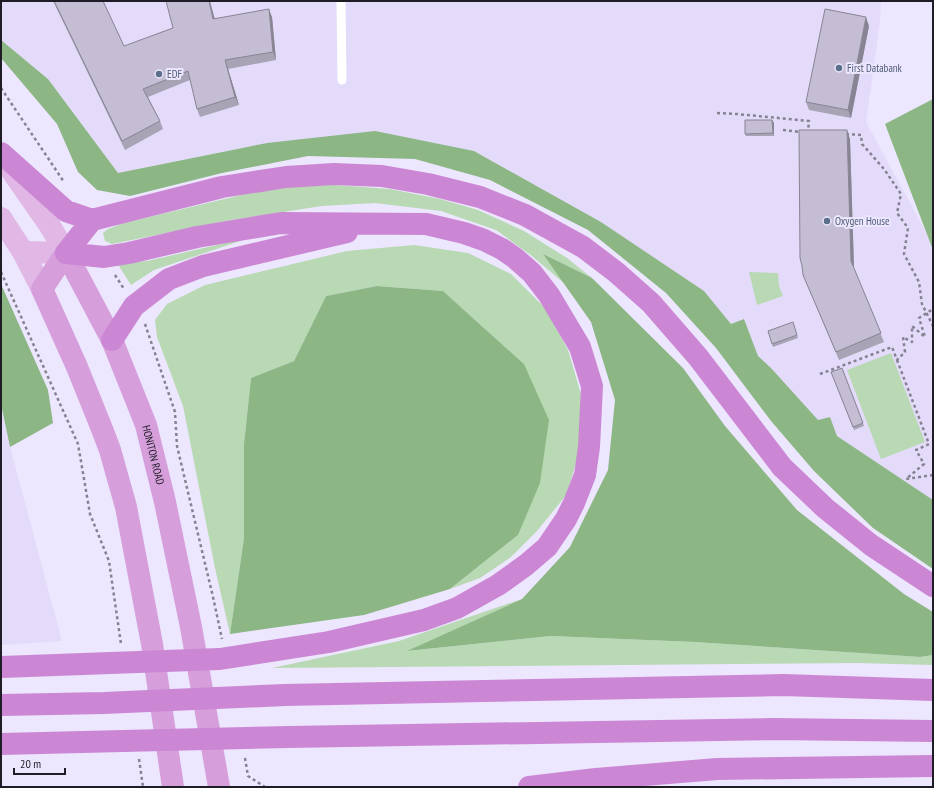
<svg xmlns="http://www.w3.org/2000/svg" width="934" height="788" font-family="'PT Sans Narrow',sans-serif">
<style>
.built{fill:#e4dbfa}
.green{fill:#b8d9b3}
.forest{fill:#8cb785}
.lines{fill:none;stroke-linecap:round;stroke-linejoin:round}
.path{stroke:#868292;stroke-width:2.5;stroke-dasharray:3 3;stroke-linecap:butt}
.service{stroke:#fff;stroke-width:9}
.primary{stroke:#e0b7e5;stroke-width:22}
.trunk{stroke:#d69fdc;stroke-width:22}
.motorway{stroke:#cc87d4;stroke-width:22}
.wall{fill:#a9a3b6}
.shaded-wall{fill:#898494}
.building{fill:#c4bdd4;stroke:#898494}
.service-dot{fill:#5c6f8a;stroke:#ece6fe;stroke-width:1.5}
.labels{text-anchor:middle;stroke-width:4;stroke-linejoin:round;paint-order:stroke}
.service-label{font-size:11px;fill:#4e5e75;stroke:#ece6fe;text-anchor:start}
.street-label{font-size:11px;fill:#1e1c24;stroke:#ece6fe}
</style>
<rect width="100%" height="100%" fill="#ece6fe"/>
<path class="built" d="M1,1H881L880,22L866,122L933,245V500L837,436L830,417L818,421L771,368L758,356L744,319L731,324L704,291L601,222L474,151L267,143L118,173L48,79L1,40Z
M1,404L10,447L62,641L1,645Z"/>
<path class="green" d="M321,184L390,189L440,199L478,210L524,231L567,258L592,278L544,255L565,284L532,256L496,230L441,211L375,203L322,206L231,220L112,244L105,241L103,233L108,229L124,223L262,190Z
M252,237L154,270L131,285L117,263L147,261Z
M414,245L468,253L511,274L546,309L568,350L583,401L580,449L567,494L537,531L511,557L480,578L450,589L518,535L524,364L443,291L377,286L326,296L294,361L251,378L244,444V538L230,634L215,568L183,406L157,337L155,320L167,304L205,285L347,251Z
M749,272L778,273L779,286L783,296L757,305Z
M891,353L925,442L881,459L847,370Z
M522,599L408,651L550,636L695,642L920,657L933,655V665L858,663L272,668L399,641Z"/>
<path class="forest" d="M1,40L48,79L118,173L267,143L375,131L474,151L601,222L704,291L731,324L744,319L758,356L771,368L818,420L830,417L837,436L933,500V569L873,528L814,471L771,421L716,348L666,293L588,230L490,180L415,159L308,156L222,173L130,196L97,190L78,172L57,124L1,58Z
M933,99V250L885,124Z
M543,254L592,278L683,368L725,426L797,510L904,594L933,612V655L920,657L695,642L550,636L407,651L522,599L570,547L608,470L615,400L591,322Z
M1,284L48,390L53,423L10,447L1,404Z
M377,286L443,291L524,364L549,420L540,483L518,535L450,589L364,615L230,634L244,538V444L251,378L294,361L326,296Z"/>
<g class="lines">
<path class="path" d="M1,88L64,182
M717,113L737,114L809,121L808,132
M783,130L801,132
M846,134L861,135L862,144L884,169L901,194L897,213L908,228L904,254L919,282L922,304L933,326
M1,272L78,444L90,514L109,561L121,644
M115,275L124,289
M145,324L175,412L177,446L213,597L222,639
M897,360L929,444L916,450L924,464L906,479L933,475
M820,374L892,347L897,360L905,352L903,337L912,342V326L925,337L919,318L933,309
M245,758L248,776L265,787
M139,759L143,787"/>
<path class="service" d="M341,1L342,80"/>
<path class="primary" d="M7,164L50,226L66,253
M1,218L23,252L42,289
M23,252L66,253"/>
<path class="trunk" id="s1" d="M173,787L152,644L126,507L110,450L102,429L77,367L42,289L66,253L112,340L146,425L165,502L191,627L219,787"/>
<path class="motorway" d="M1,153L66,211L92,220L222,187L286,177L334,174L382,176L428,184L480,197L525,215L583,247L616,272L651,303L698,357L782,467L825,508L871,545L933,586
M66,253L92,220
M112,340L134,306L169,279L203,266L347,232
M1,667L220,659L329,642L424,620L457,608L498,585L526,565L547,547L566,519L574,503L585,475L589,447L592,386L580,347L549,295L532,273L515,258L502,249L484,240L464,233L426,224L281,223L197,237L129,253L104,257L66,253
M1,705L104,703L285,695L783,685L933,690
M1,744L289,737L774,729L933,731
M529,787L596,779L717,769L933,766"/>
</g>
<path class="wall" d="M53,1H103L124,46L214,19L272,17L276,60L228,69L239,105L200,117L197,109L190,80L148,97L160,121L163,129L125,150Z
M869,26L851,118L809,110L806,102Z
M772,120L774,123V136H746L745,134Z
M850,139L854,268L884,342L839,360L803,275Z
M793,322L798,338L773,347L768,331Z
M842,368L864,426L854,430L831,372Z"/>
<path class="shaded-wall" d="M209,1H210L217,27L213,19Z
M269,9L272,17L276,60L273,52Z
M866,17L869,26L851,118L848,110Z
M225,60L228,69L239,105L235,97Z
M772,120L774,123V136L773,133Z
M847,130L850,139L854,269L851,261Z"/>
<path class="building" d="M54,1H103L124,46L173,28L166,1H209L213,19L269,9L273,52L225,60L235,97L197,109L188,71L143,89L160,121L122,141Z
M825,9L866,17L848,110L806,102Z
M745,120H772L773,133L745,134Z
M799,130H847L851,261L881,333L836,352L803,275L802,266L800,258Z
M793,322L797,335L772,344L768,331Z
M842,368L863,423L853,427L831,372Z"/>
<g class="service-dot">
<circle cx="839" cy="68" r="4"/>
<circle cx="159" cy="74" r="4"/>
<circle cx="827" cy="221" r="4"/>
</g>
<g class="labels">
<g class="service-label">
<text x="847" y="72">First Databank</text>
<text x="167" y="78">EDF</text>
<text x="835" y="225">Oxygen House</text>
</g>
<g class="street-label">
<text dy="4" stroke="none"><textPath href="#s1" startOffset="782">HONITON ROAD</textPath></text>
</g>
</g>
<rect width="934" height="788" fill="none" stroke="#1e1c24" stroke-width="4"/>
<path d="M14 768v6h51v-6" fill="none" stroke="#1e1c24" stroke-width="2"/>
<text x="20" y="768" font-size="12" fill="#1e1c24" stroke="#ece6fe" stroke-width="3" paint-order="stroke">20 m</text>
</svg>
